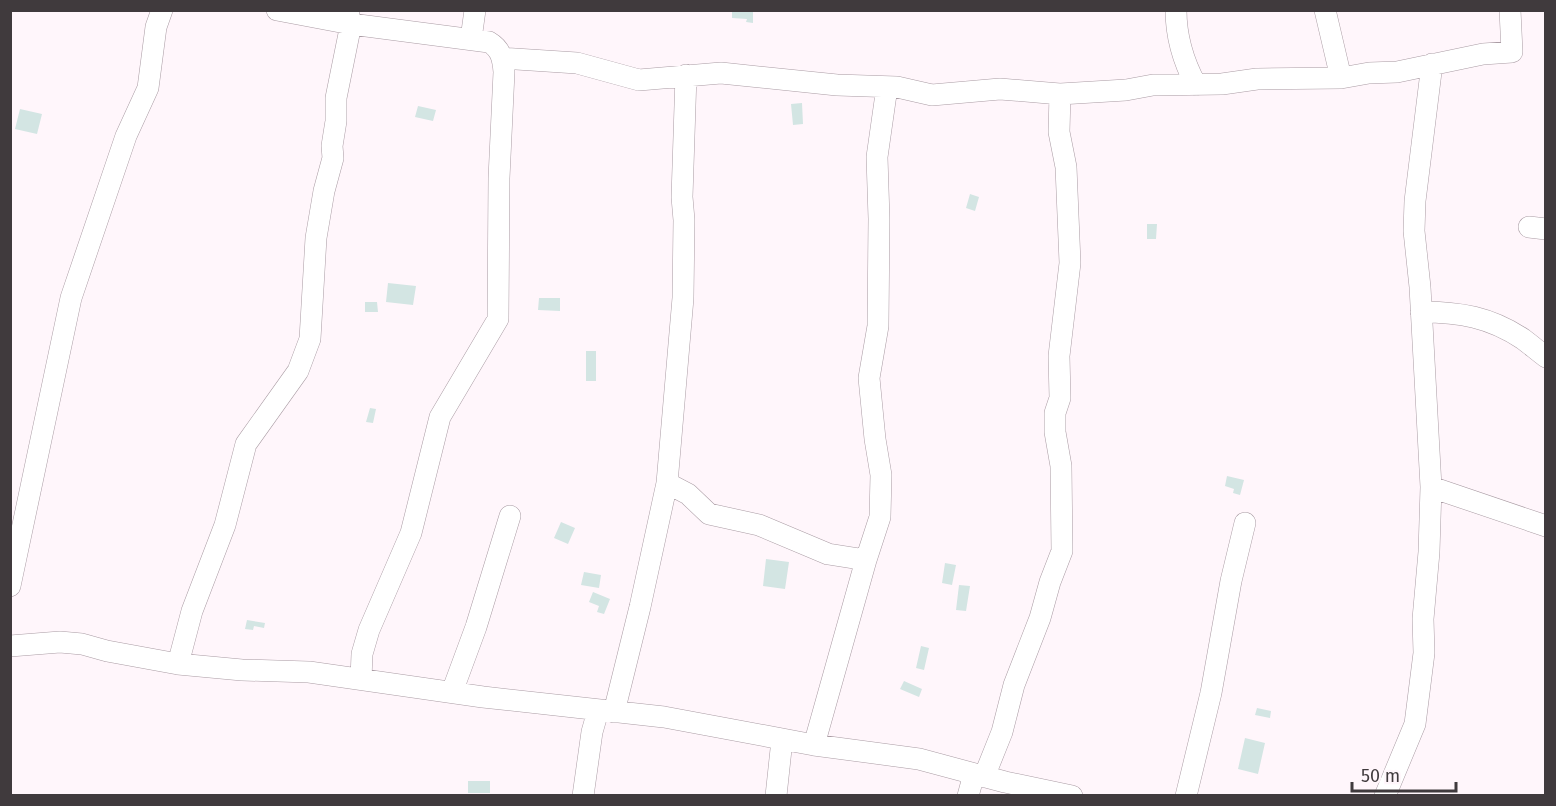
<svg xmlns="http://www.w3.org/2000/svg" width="1556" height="806" font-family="'Fira Sans',sans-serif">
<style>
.building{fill:#d3e5e3}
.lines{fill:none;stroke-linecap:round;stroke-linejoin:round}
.minor-casing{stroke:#aa9ca4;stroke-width:22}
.minor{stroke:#fff;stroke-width:21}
</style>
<rect width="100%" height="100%" fill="#fff6fb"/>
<path class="building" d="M732,11L753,12V23L746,22L747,19L732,18Z
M802,103L803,124L793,125L791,104Z
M418,106L436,110L433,121L415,117Z
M20,109L42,114L37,134L15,129Z
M970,194L979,197L975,211L966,208Z
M1147,224H1157L1156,239H1147Z
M388,283L416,286L413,305L386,302Z
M539,298H560V311L538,310Z
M365,302H377L378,312H365Z
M586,351H596V381H586Z
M370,408L376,409L373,423L366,422Z
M1227,476L1244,480L1240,495L1233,493L1234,489L1225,486Z
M561,522L575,528L568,544L554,538Z
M766,559L789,562L785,589L763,586Z
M945,563L956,565L952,585L942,583Z
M584,572L601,575L599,588L581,585Z
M959,585L970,586L966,611L956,610Z
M593,592L610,599L604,614L597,612L599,606L589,602Z
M247,620L265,623L264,628L254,626L253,630L245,629Z
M921,646L929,648L924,670L916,668Z
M904,681L922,689L919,697L900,689Z
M1257,708L1271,711L1270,718L1255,715Z
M1245,738L1265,743L1258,774L1238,769Z
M468,781H490V793H468Z"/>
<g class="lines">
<g class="minor-casing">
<path id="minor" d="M277,10L351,24L489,42C501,49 503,59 504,72L499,178L498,319L440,417L411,533L369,630L362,654L361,679
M1176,10C1176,37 1183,61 1196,85
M1325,10L1341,78
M471,39L475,10
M502,58L577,63L639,80L721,73L837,85L897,87L932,95L1000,89L1060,94
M1529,227L1546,229
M1421,312C1460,312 1490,317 1523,339C1531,345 1538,351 1546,357
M667,483L688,494L709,514L759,525L828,554L866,560
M1431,487L1546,526
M10,586L71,298L126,136L148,88L156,27L162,10
M10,646L60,642L82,644L107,651L178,664L242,670L309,672L483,697L664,717L814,745L919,759L1005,782L1072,796
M178,664L192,611L225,525L246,444L298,371L310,339L316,238L324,191L333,158L332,146L336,121V98L351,24L348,11
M452,692L476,627L510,516
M614,712L640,607L667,483L683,298L684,220L682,197L686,75
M814,745L866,560L880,517L881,475L875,439L869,378L878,326L879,219L877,157L887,87
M984,777L1002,732L1014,685L1040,618L1050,582L1062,551L1061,466L1055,432V413L1060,398L1059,356L1070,263L1066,167L1059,132L1060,94L1126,90L1153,85L1222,84L1257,79L1341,78L1369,73L1397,72L1483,54L1512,52L1510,10
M583,796L592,732L598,711
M776,796L782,740
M968,796L974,774
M1186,796L1211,693L1231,581L1245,523
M1385,796L1415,724L1424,653L1423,619L1429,552L1431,487L1420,287L1414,231L1415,201L1432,64"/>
</g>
<use href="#minor" class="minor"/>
</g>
<rect width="1556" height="806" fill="none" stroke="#403a3d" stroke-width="24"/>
<path d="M1352 782v9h104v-9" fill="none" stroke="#403a3d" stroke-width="3"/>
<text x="1361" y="782" font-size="18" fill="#403a3d" stroke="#fff6fb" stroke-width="4.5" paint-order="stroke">50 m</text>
</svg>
